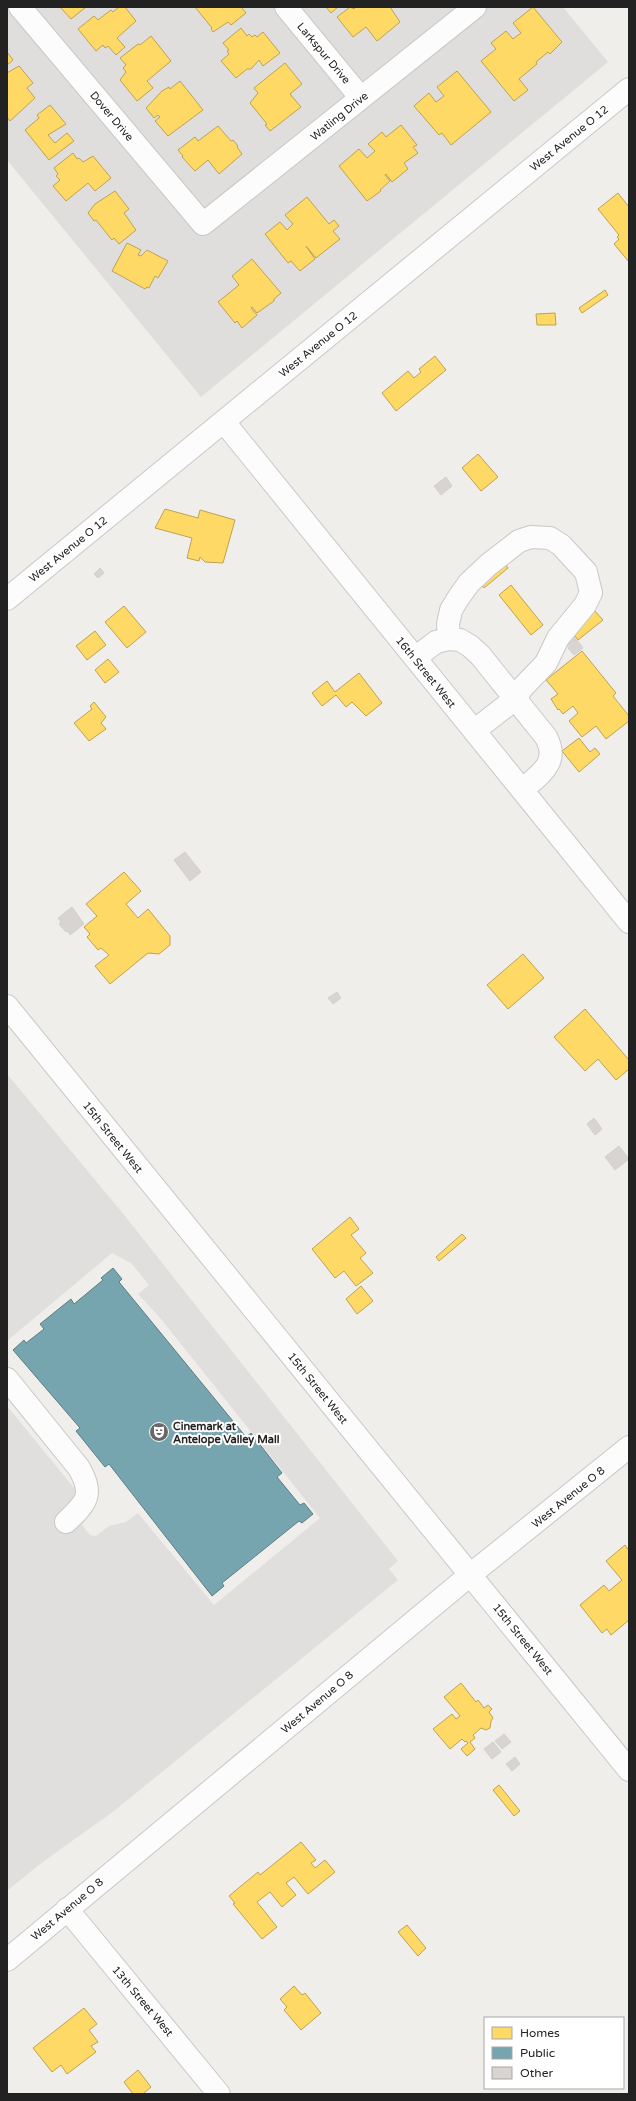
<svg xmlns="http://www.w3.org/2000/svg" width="636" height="2101" font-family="'Varela Round',sans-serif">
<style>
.residential{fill:#dfdedc}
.parking{fill:#e0dfde}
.homes{fill:#ffd966;stroke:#bda252}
.public{fill:#76a5af;stroke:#5d7e85}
.building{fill:#d7d4d2;stroke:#d3d0cc}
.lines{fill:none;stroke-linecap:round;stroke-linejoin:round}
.minor-casing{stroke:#c9c8c7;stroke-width:24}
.minor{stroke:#fdfcfc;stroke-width:22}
.labels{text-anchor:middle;stroke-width:4;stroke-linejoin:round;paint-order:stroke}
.street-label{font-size:11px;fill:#222;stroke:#fff}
.poi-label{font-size:11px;font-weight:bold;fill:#222;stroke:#fff;text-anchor:start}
</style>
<rect width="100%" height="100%" fill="#f0eeeb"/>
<path class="residential" d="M7,7H563L608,62L201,397L7,160Z"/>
<path class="parking" d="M7,1074L125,1216L398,1561L389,1569L398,1580L114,1811L40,1864L7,1891V1406L93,1511L82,1525L90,1535L96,1536L109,1526L126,1522L138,1513L214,1605L320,1518L161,1319L138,1294L149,1285L131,1263L112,1253L7,1341Z"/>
<path class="homes" d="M60,7H86L71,19Z
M119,7H125L136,21L117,38L125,47L116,55L108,46L105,48L103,45L96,51L78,29L94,16L98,20L111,10L113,12Z
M195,7H241L246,13L231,25L228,22L213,32L211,29L212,28Z
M326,7H338L331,13Z
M350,7L354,9L356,7H390L400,22L377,41L366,27L353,37L337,17Z
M533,7L562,42L550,54L548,52L536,62L537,64L519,79L528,90L514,101L481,61L496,49L491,43L506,31L513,39L521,33L513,23Z
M241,28L247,36L249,34L252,37L255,35L257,37L263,32L280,53L263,66L259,60L251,69H247L236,78L221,61L229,54L227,51L229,50L223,43Z
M151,36L171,61L147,81L153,88L137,101L120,80L126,72L123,68L126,65L120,58L138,44L140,45Z
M7,52L13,60L7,65Z
M285,63L302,84L290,94L301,107L270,131L265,125L267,124L250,103L258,93L254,88Z
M19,66L33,83L27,88L35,98L10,121L7,117V73Z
M457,71L491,112L451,145L442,133L439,135L414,106L429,93L436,102L444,96L437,87Z
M180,81L203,110L168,136L155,121L160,117L158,115L154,118L146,108L162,91L169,87L170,89Z
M50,105L66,124L48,135L55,143L67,133L74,141L49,160L25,130L39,118L37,115Z
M401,125L417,145L413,147L418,153L404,163L408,169L392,182L386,174L385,175L390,181L380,190L381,191L367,201L339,166L359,149L367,158L375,151L368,144L382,132L386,137Z
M218,126L231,141L233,140L238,146L237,147L242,154L219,174L208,160L195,171L182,157L183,156L178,150L195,137L198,141Z
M73,153L77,159L79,158L83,162L93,156L111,178L95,191L88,183L66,201L53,186L60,180L56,176L58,174L54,168Z
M115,191L129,209L124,213L136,230L119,244L114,238L112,240L96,220L94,221L88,213L95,204Z
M618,193L629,207V262L614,244L619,239L617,237L619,235L598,209Z
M307,197L329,224L334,220L339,226L333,231L340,239L316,258L306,246L315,259L300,271L291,261L288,263L265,234L280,222L287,230L293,224L285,215Z
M127,243L141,250L138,255L141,256L147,250L168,261L158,278L155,276L149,288L147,287L145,289L112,271Z
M252,259L281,293L274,299V301L257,313L252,307L251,308L257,315L242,328L237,321L235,323L218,302L239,285L232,276Z
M605,290L608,295L582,313L579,308Z
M555,313L556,325H537L536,314Z
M435,356L446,370L396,411L382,393L408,371L414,378L421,372L419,369Z
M478,454L498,477L481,491L462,468Z
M165,509L198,518L200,510L235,520L223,563L205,562L200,557L199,561L187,558L192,538L155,528Z
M504,563L508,568L484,588L480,583Z
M511,585L543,625L531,635L499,595Z
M124,606L146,632L127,648L105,622Z
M594,610L603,620L578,640L570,630Z
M95,631L106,645L87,660L76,646Z
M582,651L616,693L613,696L629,716V721L606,739L596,726L582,737L569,721L578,713L573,706L563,714L559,709L558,710L551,699L558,694L546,680Z
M108,659L119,672L105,683L95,670Z
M359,673L382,703L366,716L352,702L346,707L336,695L322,706L312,693L327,681L335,692Z
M94,702L106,717L101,723L106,729L89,741L74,723L92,709L90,706Z
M579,738L590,752L595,748L600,754L579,772L562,751Z
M124,872L141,891L126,904L138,918L148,909L170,936V945L159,954L148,953L110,984L95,966L109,955L101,948L98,950L87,937L90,934L84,927L97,916L86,904Z
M523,954L544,978L508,1009L487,985Z
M585,1009L629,1060V1069L616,1080L598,1059L585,1071L554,1037Z
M350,1217L359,1229L351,1235L366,1253L360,1258L373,1273L356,1286L344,1271L335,1278L312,1249Z
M462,1234L466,1238L439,1261L436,1257Z
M361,1286L373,1301L357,1314L346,1299Z
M625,1545L629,1551V1620L611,1635L607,1629L602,1633L580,1605L604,1585L609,1591L622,1580L606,1561Z
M461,1683L476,1702L478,1700L484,1708L488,1705L492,1709L489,1712L493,1718L491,1721L490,1728L486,1730L481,1728L473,1735L475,1738L470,1742L475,1749L467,1756L461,1749L468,1743L466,1741L465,1742L462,1739L450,1749L433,1729L452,1714L456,1719L460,1716L444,1697Z
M499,1785L520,1811L514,1816L493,1790Z
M301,1842L316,1860L311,1863L315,1868L325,1860L335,1872L308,1894L294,1877L286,1883L296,1895L282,1907L270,1892L257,1902L277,1927L262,1939L233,1904L235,1903L229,1896L258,1872L260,1875Z
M407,1925L426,1948L418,1956L398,1932Z
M294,1986L302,1995L305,1993L321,2013L301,2030L284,2010L287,2007L280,1999Z
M84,2008L97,2024L89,2030L98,2042L91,2046L96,2052L67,2074L61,2065L52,2072L33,2048Z
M138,2070L151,2087L143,2094H133L124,2082Z"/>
<path class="public" d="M113,1268L122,1279L119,1282L246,1437L251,1433L282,1473L277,1477L300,1505L304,1503L313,1514L302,1523L299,1521L222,1583L224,1586L212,1596L109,1464L105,1467L76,1431L80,1428L13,1350L24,1340L26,1343L44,1329L40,1324L71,1299L74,1304L103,1280L101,1278Z"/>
<path class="building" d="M446,477L452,486L441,495L434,486Z
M100,568L104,573L98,578L94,574Z
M572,635L576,640L565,648Z
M577,640L583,648L574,655L568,648Z
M185,852L201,872L190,881L174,860Z
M72,907L84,924L70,935L68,931L66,932L59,924L61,922L58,918Z
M337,992L341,998L333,1004L328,998Z
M594,1118L602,1129L595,1135L587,1124Z
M619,1146L629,1159L615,1170L605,1157Z
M504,1734L511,1742L502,1749L495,1741Z
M493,1742L501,1752L492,1759L484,1749Z
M515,1757L520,1764L512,1771L506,1764Z"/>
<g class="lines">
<g class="minor-casing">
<path id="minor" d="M20,7L203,224L475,7
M286,7L361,98
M224,422L629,922
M7,599L629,89
M449,639L448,624L451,610L459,597L469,583L488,565L519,541L531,537L550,538L561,545L586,572L591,593L585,605L558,638L546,663L522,688L515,699L474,731
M415,658L436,642L449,639L460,640L470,646L480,655L546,737C560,763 540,774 522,790
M7,1006L629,1770
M7,1379L79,1468C94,1495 87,1502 66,1522
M67,1909L219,2094
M7,1960L470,1575L629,1447"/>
</g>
<use href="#minor" class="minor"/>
</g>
<defs>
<g id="theatre-disc" transform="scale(1)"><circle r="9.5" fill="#6a6968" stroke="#fff"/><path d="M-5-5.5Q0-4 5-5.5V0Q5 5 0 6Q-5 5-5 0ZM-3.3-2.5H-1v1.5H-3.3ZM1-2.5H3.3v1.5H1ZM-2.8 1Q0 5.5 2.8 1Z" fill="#fff"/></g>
</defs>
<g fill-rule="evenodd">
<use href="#theatre-disc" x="159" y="1432"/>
</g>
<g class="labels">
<g class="street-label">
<text transform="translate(324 53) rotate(50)" y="4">Larkspur Drive</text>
<text transform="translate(112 116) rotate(50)" y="4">Dover Drive</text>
<text transform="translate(339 116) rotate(-39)" y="4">Watling Drive</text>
<text transform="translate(569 138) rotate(-39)" y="4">West Avenue O 12</text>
<text transform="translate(318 344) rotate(-39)" y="4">West Avenue O 12</text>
<text transform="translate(68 549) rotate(-39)" y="4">West Avenue O 12</text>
<text transform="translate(426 672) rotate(51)" y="4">16th Street West</text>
<text transform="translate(113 1137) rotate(51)" y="4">15th Street West</text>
<text transform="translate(318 1388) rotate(51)" y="4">15th Street West</text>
<text transform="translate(568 1497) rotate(-39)" y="4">West Avenue O 8</text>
<text transform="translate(523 1639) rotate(51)" y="4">15th Street West</text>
<text transform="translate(317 1702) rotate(-40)" y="4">West Avenue O 8</text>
<text transform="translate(67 1909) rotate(-40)" y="4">West Avenue O 8</text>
<text transform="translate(143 2001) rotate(50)" y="4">13th Street West</text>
</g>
<g class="poi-label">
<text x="173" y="1430">Cinemark at<tspan x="173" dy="13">Antelope Valley Mall</tspan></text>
</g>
</g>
<rect width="636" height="2101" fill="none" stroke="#222222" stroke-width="16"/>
<rect x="484" y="2017" width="140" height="72" fill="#ffffff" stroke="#a7a7a7"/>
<rect x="492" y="2027" width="20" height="12" fill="#ffd966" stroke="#a7a7a7"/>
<text x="520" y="2037" font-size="12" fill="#222222">Homes</text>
<rect x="492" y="2047" width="20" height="12" fill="#76a5af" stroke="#a7a7a7"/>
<text x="520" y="2057" font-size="12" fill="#222222">Public</text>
<rect x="492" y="2067" width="20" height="12" fill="#d7d4d2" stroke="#a7a7a7"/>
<text x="520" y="2077" font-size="12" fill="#222222">Other</text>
</svg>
